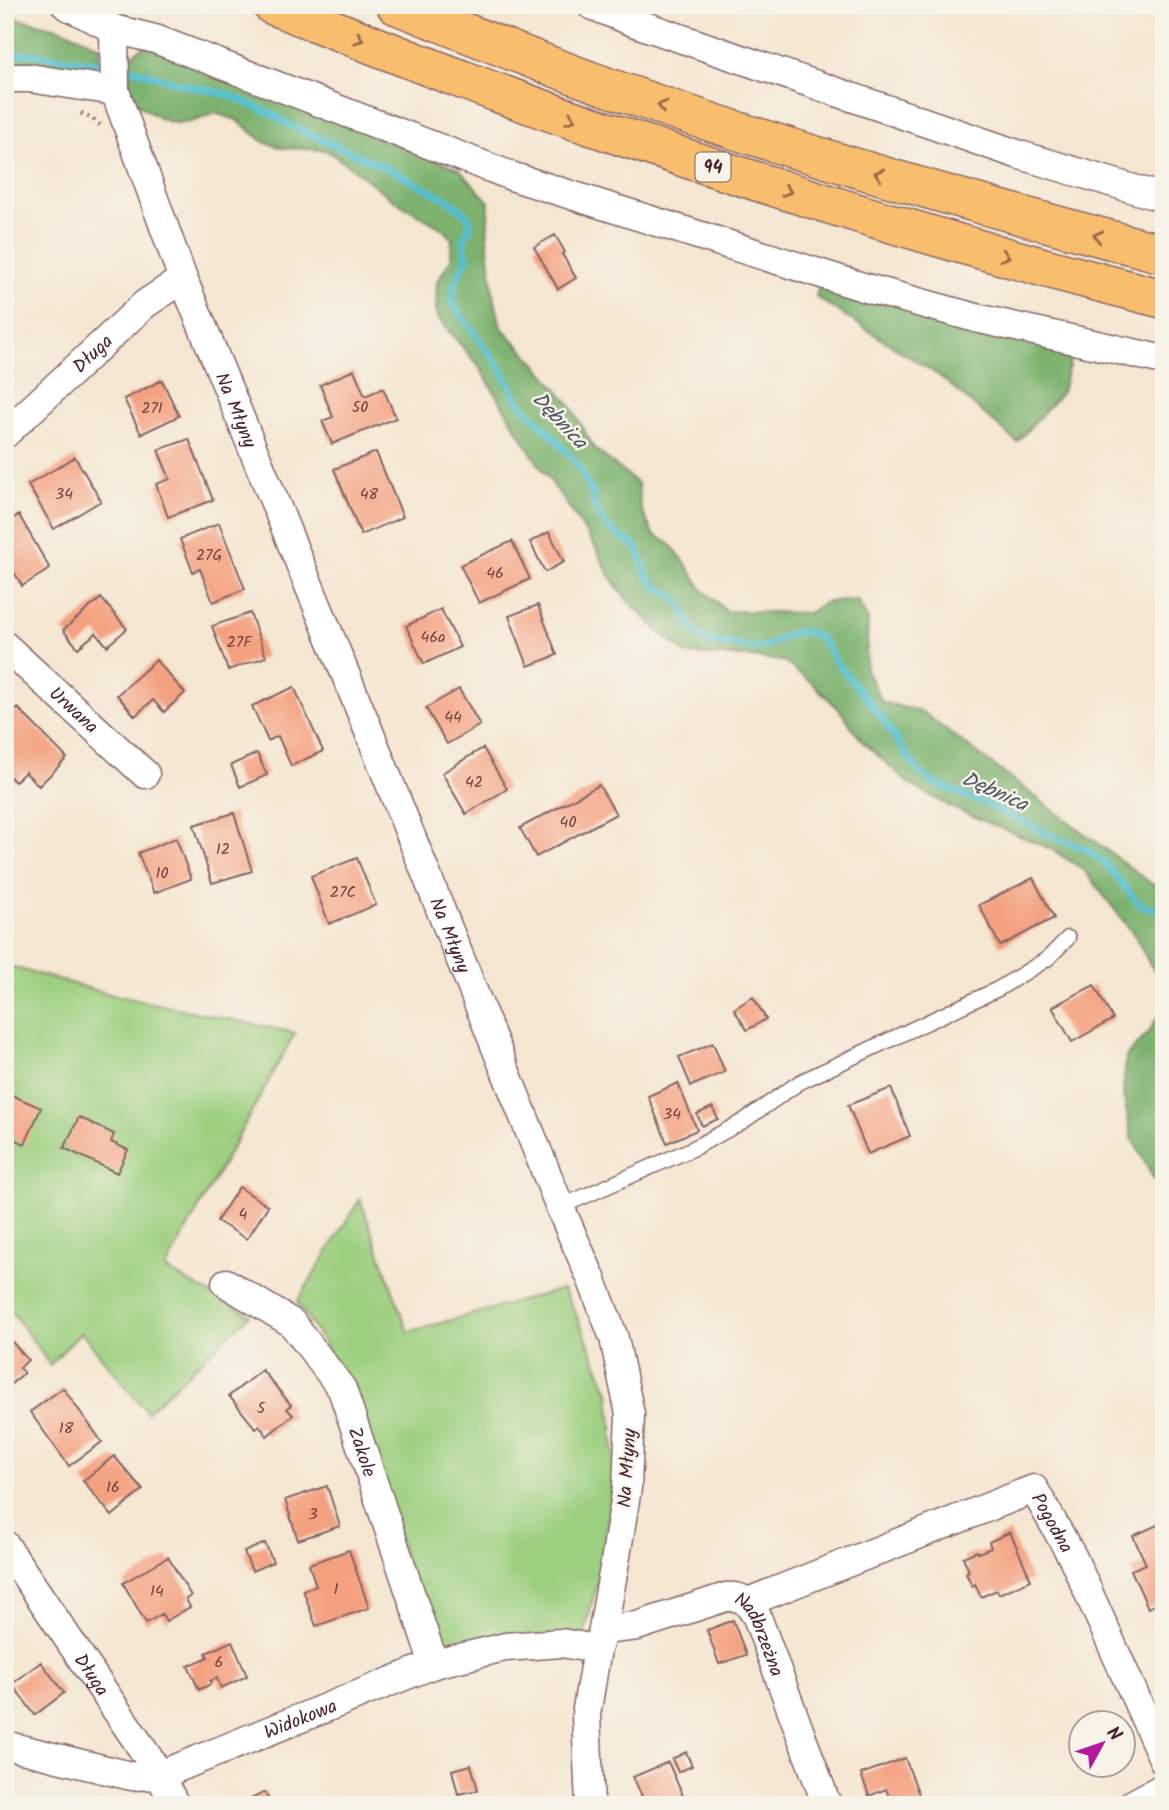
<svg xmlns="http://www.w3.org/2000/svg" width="1169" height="1810" font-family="Kalam,sans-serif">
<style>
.green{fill:#9ccf7f;stroke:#737755;stroke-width:2}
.forest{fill:#7db26e;stroke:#64684c;stroke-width:2}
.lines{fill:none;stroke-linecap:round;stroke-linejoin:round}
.stream{stroke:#53bfcf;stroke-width:7}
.building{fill:#f4a180}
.service-casing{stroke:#866565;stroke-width:17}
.minor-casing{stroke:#866565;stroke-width:31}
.primary-casing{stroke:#866565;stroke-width:41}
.path{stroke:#866565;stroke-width:4.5;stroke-dasharray:2 5;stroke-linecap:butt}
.service{stroke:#fff;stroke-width:14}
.minor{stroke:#fff;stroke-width:28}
.primary{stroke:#f9be6d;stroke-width:38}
.oneway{stroke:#996749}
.labels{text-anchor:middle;stroke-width:5;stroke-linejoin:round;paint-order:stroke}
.number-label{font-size:16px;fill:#744040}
.shield{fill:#f7f3e8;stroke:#7e5f64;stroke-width:2}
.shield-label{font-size:18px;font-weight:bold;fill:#4a1f2b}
.street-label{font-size:19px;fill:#4a1f2b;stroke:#f7f3e8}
.water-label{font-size:21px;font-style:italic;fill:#4d5764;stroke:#f7f3e8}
</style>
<rect width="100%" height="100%" fill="#f7f3e8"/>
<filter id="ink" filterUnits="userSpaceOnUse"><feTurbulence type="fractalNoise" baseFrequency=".0143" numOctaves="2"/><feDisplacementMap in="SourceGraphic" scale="14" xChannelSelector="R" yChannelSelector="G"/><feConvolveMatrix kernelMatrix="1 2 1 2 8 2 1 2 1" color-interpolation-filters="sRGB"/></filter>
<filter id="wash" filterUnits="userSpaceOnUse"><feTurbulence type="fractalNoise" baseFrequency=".00686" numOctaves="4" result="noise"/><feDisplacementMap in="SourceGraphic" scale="28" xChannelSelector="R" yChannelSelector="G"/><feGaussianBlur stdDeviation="1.57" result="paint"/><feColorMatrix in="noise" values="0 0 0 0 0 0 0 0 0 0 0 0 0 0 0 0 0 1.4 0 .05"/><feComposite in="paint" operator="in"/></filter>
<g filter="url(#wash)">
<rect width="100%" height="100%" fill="#f4e6d1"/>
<path class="green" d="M5,965L113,995L295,1033L165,1269L250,1315L147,1412L81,1332L50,1365L5,1302Z
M360,1199L408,1332L563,1289L575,1312L609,1392L615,1467L601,1567L583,1639L456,1652L432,1638L340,1369L297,1302Z"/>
<path class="forest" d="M5,12L15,18L62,29L101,47L94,80L5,70Z
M145,45L459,169L489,202L487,237L493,292L501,327L536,364L569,403L594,448L638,484L641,509L653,534L670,544L684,561L702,589L726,611L808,613L826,602L857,600L868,620L866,670L882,702L922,712L1152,884L1164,886V994L1158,976L1149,963L1135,936L1084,870L1051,849L953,808L909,784L862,741L839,709L812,683L783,661L750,657L686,654L660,632L627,600L611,578L597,550L573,513L535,459L478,365L436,316L437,282L451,259L452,238L443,229L393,200L355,170L326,150L283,148L264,142L237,120L215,113C175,130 168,125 133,101L128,77L131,56Z
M821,276L1075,342L1062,392L1017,442L941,377L816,297Z
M1164,1006V1198L1132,1138L1123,1094L1126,1057L1149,1032Z"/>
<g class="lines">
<path class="stream" d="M5,54H31L102,64
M126,67L181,84L229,95L272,114L290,125L387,168L446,199L462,210L469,218L470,228L463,239L467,259L455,282L453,304L500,367L518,401L552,435L576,463L593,494L596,509L601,519L611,530L634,545L638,550L648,577L655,586L673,596L681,604L691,627L699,636L707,641L757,648L771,644L792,633L804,632L813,634L820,638L826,645L833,658L879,714L907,756L918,770L932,782L986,804L1046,833L1089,851L1104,862L1137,902L1145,907L1164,910"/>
</g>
<g id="blocks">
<path class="building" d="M555,235L565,252L562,254L576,278L558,289L534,247Z
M354,370L365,396L383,388L396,418L332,444L322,421L333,417L320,385Z
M162,380L179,416L141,434L124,399Z
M189,439L213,500L168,517L156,484L170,479L158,450Z
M376,452L403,517L361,535L334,469Z
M75,457L101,501L54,529L28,485Z
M19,515L50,569L22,586L12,568L5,572V523Z
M219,523L245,589L213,602L200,569L193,572L180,539Z
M549,532L564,562L545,572L530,542Z
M512,541L530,579L479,603L460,565Z
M101,598L127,629L107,646L96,633L78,648L63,630Z
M538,605L557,655L528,666L509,616Z
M441,609L460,647L424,664L406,626Z
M250,613L266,657L228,670L212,626Z
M156,660L185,693L164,712L153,700L135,716L117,695Z
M294,687L323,751L291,766L278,736L268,741L252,706Z
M459,689L480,725L447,744L426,708Z
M18,708L67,758L39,786L25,772L15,782L5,772V721Z
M483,748L507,789L466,814L442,773Z
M257,753L267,775L240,787L231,765Z
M599,785L616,814L536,857L520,828Z
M234,813L252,871L212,883L194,825Z
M176,838L191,879L154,893L138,853Z
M357,858L376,905L329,924L311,876Z
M1033,878L1054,918L1000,946L979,905Z
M1094,985L1113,1019L1072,1042L1052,1007Z
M753,997L766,1019L747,1030L734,1009Z
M713,1043L725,1072L691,1086L679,1057Z
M678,1083L697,1130L667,1143L648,1096Z
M891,1088L910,1136L868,1154L848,1105Z
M5,1092L41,1108L25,1144L5,1135Z
M712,1107L718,1119L702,1126L697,1114Z
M79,1117L114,1134L111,1142L128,1150L117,1173L64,1148Z
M239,1187L268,1206L247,1239L217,1221Z
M5,1334L28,1360L20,1368L24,1373L5,1389Z
M262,1370L291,1405L287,1409L293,1415L267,1436L259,1425L256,1429L229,1396Z
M63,1388L102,1442L69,1466L30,1412Z
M114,1456L143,1490L112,1516L83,1481Z
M327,1486L340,1526L298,1540L285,1500Z
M1164,1522V1601L1148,1608L1131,1570L1146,1564L1133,1536Z
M1010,1532L1031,1580L999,1594L997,1590L981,1597L975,1584L972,1586L966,1573L969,1571L963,1557L977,1551L978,1553L991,1548L989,1542Z
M265,1543L273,1562L252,1571L244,1552Z
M349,1550L369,1608L316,1626L303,1590L316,1586L309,1564Z
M168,1557L191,1596L186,1599L190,1607L166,1621L162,1614L146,1623L123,1583Z
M733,1620L746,1655L719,1664L707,1630Z
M232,1641L247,1676L221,1688L217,1678L210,1681L211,1684L199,1690L188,1666L208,1657L206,1653Z
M41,1662L64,1693L35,1715L12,1684Z
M686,1752L692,1766L678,1772L672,1759Z
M905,1758L923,1805H892L886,1789L869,1796L861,1774Z
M668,1762L687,1805H646L633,1777Z
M471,1765L478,1790L458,1794L452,1770Z
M265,1792L271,1805H239Z"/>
</g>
</g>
<g filter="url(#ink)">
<use href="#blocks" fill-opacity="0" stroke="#866565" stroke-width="2"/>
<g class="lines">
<g class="service-casing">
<path id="service" d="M560,1207L692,1149L742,1122L800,1082L998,989L1047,959L1068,938"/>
</g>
<g class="minor-casing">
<g id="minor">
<path id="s1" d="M66,5L114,29L115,91L183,279L370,734L560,1207L591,1278L614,1338L630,1414L627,1488L616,1556L603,1630L597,1649L586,1715L590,1805"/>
<path d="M591,5L636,23L1020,155L1164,198"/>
<path d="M114,29L155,39L514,177L863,287L976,318L1164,360"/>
<path d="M5,78H29L115,91"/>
<path id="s2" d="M5,434L145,304L183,279"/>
<path id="s3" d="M5,646L145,774"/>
<path id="s4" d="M226,1283L292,1323L342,1389L434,1664"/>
<path id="s5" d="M5,1545L160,1775L175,1805"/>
<path id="s6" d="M748,1602L1034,1489L1073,1558L1164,1761"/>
<path id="s7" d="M603,1630L637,1626L726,1597C744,1595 748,1603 757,1617L827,1805"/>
<path id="s8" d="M5,1745L131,1776L160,1775L434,1664L505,1647L561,1643L597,1649"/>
<path d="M1131,1805L1164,1787"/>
</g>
</g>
<g class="primary-casing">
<path id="primary" d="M272,5C381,48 489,92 600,129C785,193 973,251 1164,299
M396,5C470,34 544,65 619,91C798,154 981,206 1164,254"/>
</g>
<path class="path" d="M81,113L93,119L100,125"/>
<use href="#service" class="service"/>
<use href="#minor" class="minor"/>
<use href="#primary" class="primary"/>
</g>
<defs><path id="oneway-chevron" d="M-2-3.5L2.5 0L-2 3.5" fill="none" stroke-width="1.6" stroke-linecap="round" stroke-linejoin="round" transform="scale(1.75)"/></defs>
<g class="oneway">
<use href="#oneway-chevron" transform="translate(359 39) rotate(21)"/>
<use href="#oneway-chevron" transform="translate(662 106) rotate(-162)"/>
<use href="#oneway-chevron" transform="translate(571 119) rotate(20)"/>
<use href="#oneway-chevron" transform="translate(879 174) rotate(-164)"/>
<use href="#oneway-chevron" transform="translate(787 191) rotate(18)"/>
<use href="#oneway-chevron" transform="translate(1098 236) rotate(-165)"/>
<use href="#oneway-chevron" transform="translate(1005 256) rotate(15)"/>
</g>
</g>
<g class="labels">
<g class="number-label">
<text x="360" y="412">50</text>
<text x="152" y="413">27I</text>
<text x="64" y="499">34</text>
<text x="369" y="499">48</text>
<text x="209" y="560">27G</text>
<text x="495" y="578">46</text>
<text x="433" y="642">46a</text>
<text x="239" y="647">27F</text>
<text x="453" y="722">44</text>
<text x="474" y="787">42</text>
<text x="568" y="827">40</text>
<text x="223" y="854">12</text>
<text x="162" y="878">10</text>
<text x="343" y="897">27C</text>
<text x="672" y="1119">34</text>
<text x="243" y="1219">4</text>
<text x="261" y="1413">5</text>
<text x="66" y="1433">18</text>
<text x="113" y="1492">16</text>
<text x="313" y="1519">3</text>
<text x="336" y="1594">1</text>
<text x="157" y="1596">14</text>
<text x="219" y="1667">6</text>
</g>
<rect class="shield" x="695.5" y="152.5" width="35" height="29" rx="5"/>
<g class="shield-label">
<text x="713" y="173">94</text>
</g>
<g class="street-label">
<text dy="7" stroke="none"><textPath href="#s2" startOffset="119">Długa</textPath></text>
<text dy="7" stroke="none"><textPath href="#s1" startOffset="457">Na Młyny</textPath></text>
<text dy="7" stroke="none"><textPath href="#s3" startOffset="94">Urwana</textPath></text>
<text dy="7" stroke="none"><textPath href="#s1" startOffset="1024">Na Młyny</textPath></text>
<text dy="7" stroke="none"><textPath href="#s4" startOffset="226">Zakole</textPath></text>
<text transform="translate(626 1468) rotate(-86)" y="7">Na Młyny</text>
<text dy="7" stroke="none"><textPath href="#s6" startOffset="346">Pogodna</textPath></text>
<text dy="7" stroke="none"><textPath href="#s7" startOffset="184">Nadbrzeżna</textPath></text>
<text dy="7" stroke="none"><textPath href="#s5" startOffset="156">Długa</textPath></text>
<text dy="7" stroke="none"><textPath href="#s8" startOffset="310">Widokowa</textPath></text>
</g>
<g class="water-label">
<text transform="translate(560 420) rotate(47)" y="7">Dębnica</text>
<text transform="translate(995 791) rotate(24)" y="7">Dębnica</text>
</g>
</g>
<rect width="1169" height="1810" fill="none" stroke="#f7f3e8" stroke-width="28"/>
<g transform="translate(1102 1744) rotate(50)"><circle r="33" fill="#f7f3e8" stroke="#b29e9c" stroke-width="2"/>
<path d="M0-5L12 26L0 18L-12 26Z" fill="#b5179e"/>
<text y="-10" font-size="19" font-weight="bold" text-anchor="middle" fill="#4a1f2b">N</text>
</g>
</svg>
